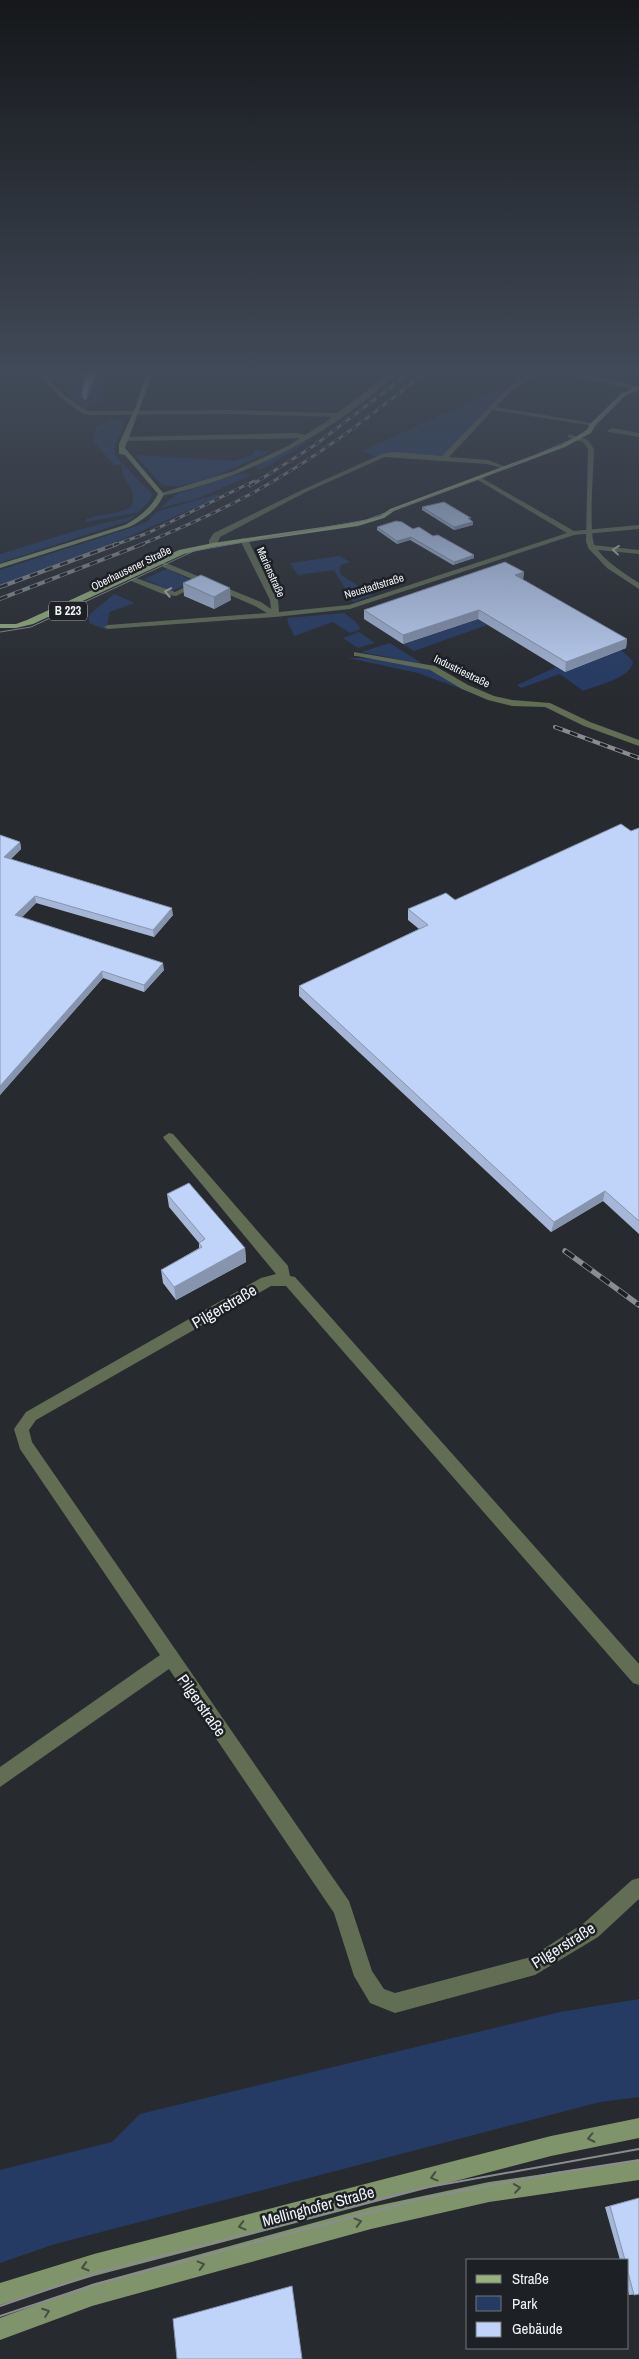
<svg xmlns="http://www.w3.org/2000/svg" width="639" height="2359" font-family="'Archivo Narrow',sans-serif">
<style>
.green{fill:#263b64}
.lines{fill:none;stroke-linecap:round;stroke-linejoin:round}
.minor{fill:#616e54;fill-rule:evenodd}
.tertiary{fill:#616e54;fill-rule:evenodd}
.secondary{fill:#80946b;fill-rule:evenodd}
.primary{fill:#97b27d;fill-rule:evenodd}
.tram-far1{stroke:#8a8c90;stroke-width:1}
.tram{stroke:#8a8c90;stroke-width:2}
.rail-far2-casing{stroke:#8a8c90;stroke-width:3}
.rail-far1-casing{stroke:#8a8c90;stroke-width:4}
.rail-casing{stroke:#8a8c90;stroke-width:5.5}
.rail-far2{stroke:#1d2025;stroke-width:2;stroke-dasharray:5.5;stroke-linecap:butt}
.rail-far1{stroke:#1d2025;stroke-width:2.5;stroke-dasharray:8;stroke-linecap:butt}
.rail{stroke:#1d2025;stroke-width:4;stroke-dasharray:11;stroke-linecap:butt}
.wall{fill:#a5b6d6}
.shaded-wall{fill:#8694ae}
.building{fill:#c0d4f9;stroke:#8694ae}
.oneway{stroke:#b1b8ae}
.oneway2{stroke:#454e41}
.labels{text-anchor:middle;stroke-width:5;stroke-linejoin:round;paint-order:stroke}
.far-street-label{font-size:11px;fill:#f2f4f7;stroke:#1d2025}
.shield{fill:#1d2025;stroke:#b2b4b8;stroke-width:1}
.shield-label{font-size:12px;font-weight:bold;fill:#f2f4f7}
.near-street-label{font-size:16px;fill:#f2f4f7;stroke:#1d2025}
</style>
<rect width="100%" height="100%" fill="#272a2f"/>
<path class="green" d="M43,370H109L97,397L106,400L86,409Z
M526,370H536L505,391L444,457L384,455L376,457L362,451L505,386Z
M112,419L124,420L114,450L117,458L152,494L151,499L139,512L87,522L86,519C101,513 120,515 132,506C137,484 120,482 122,464L114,465L93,441L96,426L109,422Z
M310,439H313L261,470L254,467Z
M255,450L271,451C244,463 190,492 162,485L135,455L235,461L252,455Z
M242,473L252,475L196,499L160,508L177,494Z
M218,494L221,496L96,551L0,585V570L140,525L148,521L156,512Z
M135,516L128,521L0,563V554L92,526Z
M340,556L350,562L341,565L339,570L341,575L373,595L353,602L334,570L298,575L290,563Z
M167,569L193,581L172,591L144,579Z
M114,594L135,603L109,612L107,630L89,623V615Z
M344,613L355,621L361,629L350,633L333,622L294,636L287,620L288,618Z
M478,619L487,625L414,651L403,644Z
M359,632L375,643L358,648L343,638Z
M390,643L423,664L361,652Z
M621,650L633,661C631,679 597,685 583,691L560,674L521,688L517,685L556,667L565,672Z
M348,658C374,657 413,662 436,673C447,678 457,685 467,691L418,673Z
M639,1999V2097L600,2102L55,2244L0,2263V2170L112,2142L140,2114L560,2012Z"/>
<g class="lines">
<path class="minor" d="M35,370H41L65,396L88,411L229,410L337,413L340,415L337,417L229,414L84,415L61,398Z
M535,370H542L511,391L496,407L592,423L594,426L493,410L449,457L488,460L506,467V469L487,464L385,457L306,492L220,537L216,547L209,545V540L214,533L302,490L382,454L394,452L442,456L507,389Z
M545,370H559L639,386V390Z
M612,428L639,433V437L608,432V430Z
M296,433L312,436L309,438L124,441L121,439L124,437Z
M478,476L574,531L639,525V529L574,535L350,609L275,617L108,629L104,627L108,625L267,613L255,606L202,583L176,596L163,594L129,580L136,578L175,592L197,581L163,567V563H166L261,602L271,609L270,600L240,540L244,538L248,540L278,600L279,612L349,605L567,533L476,479V477Z
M592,545L639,550V554L589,549L588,547Z
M354,652L435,666L468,685L494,696L512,700L550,703L590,722L639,740V746L584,726L545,707L512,706L488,700L462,689L430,670L357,656H354Z
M169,1133L173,1134L288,1266L290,1276L295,1277L639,1664V1685L633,1683L286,1286H271L36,1420L29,1430L32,1442L349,1901L372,1971L384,1989L395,1993L531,1957L584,1923L632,1880L639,1878V1899L598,1937L535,1975L395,2013L370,2003L354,1976L334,1913L169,1669L0,1787V1767L160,1655L20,1449L14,1429L26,1412L261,1278L276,1274L165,1140L163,1137Z"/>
<path class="tertiary" d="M394,370H401C333,433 251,477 161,496L158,494L234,471L288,446L327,421Z
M569,434L588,440L594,449C594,466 588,535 595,546C605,562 624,573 639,583V589L607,568L589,549L586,542L588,449L583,442L567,437Z"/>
<path class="secondary" d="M148,370H154L125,448L164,494C158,509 144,520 129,527L0,568V564L125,525C138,518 151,508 158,494L125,455L119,454V444L136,406Z
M639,2118V2138L551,2156L94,2276L0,2305V2283L94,2254L551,2136Z
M639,2160V2180L489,2202L371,2229L92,2306L0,2340V2318L92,2284L371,2207L489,2182Z"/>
<path class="primary" d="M639,386V390L625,396L595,426L591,433L565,447L394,511L384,518L358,526L213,547L184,554L33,624L16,628H0V624H16L27,620L179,550L213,543L357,522L380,516L390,509L561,445L586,431L590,424L621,394Z"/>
<path class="tram-far1" d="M0,632L31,627L194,551L366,520L479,479L575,438L591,427L625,395L639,389"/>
<path class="tram" d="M0,2306L96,2273L423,2188L639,2149
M0,2316L96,2284L425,2198L555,2173L639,2160"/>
<g class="rail-far2-casing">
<path id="rail-far2" d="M250,486L315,445L413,370
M114,545L148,533L254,481
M140,545C191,524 243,501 290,471C339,441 384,405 429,370"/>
</g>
<g class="rail-far1-casing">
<path id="rail-far1" d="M0,587L117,544
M0,599L143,544
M555,727L639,758"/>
</g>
<g class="rail-casing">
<path id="rail" d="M565,1251L639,1305"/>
</g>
<use href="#rail-far2" class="rail-far2"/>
<use href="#rail-far1" class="rail-far1"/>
<use href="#rail" class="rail"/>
</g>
<path class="wall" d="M86,370V400L83,399L82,394Z
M422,507L473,522V525L454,530L422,510Z
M377,527L413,529L433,536L474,558L453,565L410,540L397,544L377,530Z
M524,572L523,580L627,639L626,648L565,672L478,619L403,644L364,619V610Z
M183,583L231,600L214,609L184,596Z
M639,828V1234L603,1201L551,1232L299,996V986L419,929L408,920V909L455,900Z
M0,835L20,842L21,849L11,859L173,915L154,937L36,903L22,917L164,970L144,992L103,978L0,1095Z
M167,1194L245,1248L246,1262L176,1300L163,1283L161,1270L199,1248V1243L169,1207Z
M639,2198V2294L629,2295L628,2290V2260H620L605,2207Z"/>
<path class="shaded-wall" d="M96,370H99L86,400V395Z
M473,522V525L454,530V527Z
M411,537L410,540L397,544V541Z
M474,555V558L453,565L454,562Z
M524,572L522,581L515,575Z
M230,588L231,600L214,609V597Z
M479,610L478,619L403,644V635Z
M627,639L626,648L565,672L566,662Z
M20,842L21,849L5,864L4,857Z
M35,896L36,903L17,922L15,915Z
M172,908L173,915L154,937L153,930Z
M163,963L164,970L144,992V985Z
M102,971L103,978L0,1095V1086Z
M605,1191L603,1201L551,1232L554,1222Z
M245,1248L246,1262L176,1300L174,1287Z"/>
<path class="building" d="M86,370H96L86,395L82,394Z
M444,502L471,518H468L473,522L454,527L422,507Z
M396,521L402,522L413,529L419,527L433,536L438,535L474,555L454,562L411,537L397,541L377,527Z
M505,562L524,572L515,575L627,639L566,662L479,610L403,635L364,610Z
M201,575L230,588L214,597L183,583Z
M621,824L631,831L639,828V1221L605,1191L554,1222L299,986L428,925L408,909L446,893L455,900Z
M0,835L20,842L4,857L172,908L153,930L35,896L15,915L163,963L144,985L102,971L0,1086Z
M189,1183L245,1248L174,1287L161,1270L202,1247L199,1243L205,1239L167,1194Z
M639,2198V2294L634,2295L628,2272V2260H625L610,2206Z
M292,2286L302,2359H177L173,2319Z"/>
<defs><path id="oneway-chevron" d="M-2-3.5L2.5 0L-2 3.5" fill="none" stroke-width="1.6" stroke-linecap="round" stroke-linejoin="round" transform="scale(1.25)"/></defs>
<g class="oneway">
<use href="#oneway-chevron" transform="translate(616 550) rotate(-174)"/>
<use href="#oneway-chevron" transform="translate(168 592) rotate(-169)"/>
</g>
<g class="oneway2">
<use href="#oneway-chevron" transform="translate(591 2138) rotate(168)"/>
<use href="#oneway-chevron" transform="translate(434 2177) rotate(165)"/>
<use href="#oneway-chevron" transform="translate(517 2188) rotate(-8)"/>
<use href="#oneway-chevron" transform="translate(358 2222) rotate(-15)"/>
<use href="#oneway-chevron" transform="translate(242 2226) rotate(165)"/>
<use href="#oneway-chevron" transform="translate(201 2265) rotate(-15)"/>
<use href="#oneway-chevron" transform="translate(85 2267) rotate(163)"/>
<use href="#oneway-chevron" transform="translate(46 2312) rotate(-20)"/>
</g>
<linearGradient id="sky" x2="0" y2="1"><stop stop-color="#15171a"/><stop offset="0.53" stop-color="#414a58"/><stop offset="1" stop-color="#414a58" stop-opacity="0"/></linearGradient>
<rect width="639" height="701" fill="url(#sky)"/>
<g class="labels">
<g class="far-street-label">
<text transform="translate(131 568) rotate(-26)" y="4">Oberhausener Straße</text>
<text transform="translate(271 572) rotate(66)" y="4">Marienstraße</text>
<text transform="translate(374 586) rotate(-17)" y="4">Neustadtstraße</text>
<text transform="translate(462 671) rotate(26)" y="4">Industriestraße</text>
</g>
<rect class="shield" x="49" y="601.5" width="38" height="19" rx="4"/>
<g class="shield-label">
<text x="68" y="615">B 223</text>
</g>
<g class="near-street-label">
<text transform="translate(224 1306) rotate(-30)" y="6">Pilgerstraße</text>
<text transform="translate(202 1705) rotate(55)" y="6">Pilgerstraße</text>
<text transform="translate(563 1945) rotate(-32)" y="6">Pilgerstraße</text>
<text transform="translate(318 2206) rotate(-15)" y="6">Mellinghofer Straße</text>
</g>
</g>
<rect x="466" y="2259" width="162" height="90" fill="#1d2025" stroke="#727579"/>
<rect x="476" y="2275" width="25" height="8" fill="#97b27d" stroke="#727579"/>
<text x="512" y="2284" font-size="15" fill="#f2f4f7">Straße</text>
<rect x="476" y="2296" width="25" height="15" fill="#263b64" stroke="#727579"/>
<text x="512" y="2309" font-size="15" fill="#f2f4f7">Park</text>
<rect x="476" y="2322" width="25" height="15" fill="#c0d4f9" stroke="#727579"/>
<text x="512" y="2334" font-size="15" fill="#f2f4f7">Gebäude</text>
</svg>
